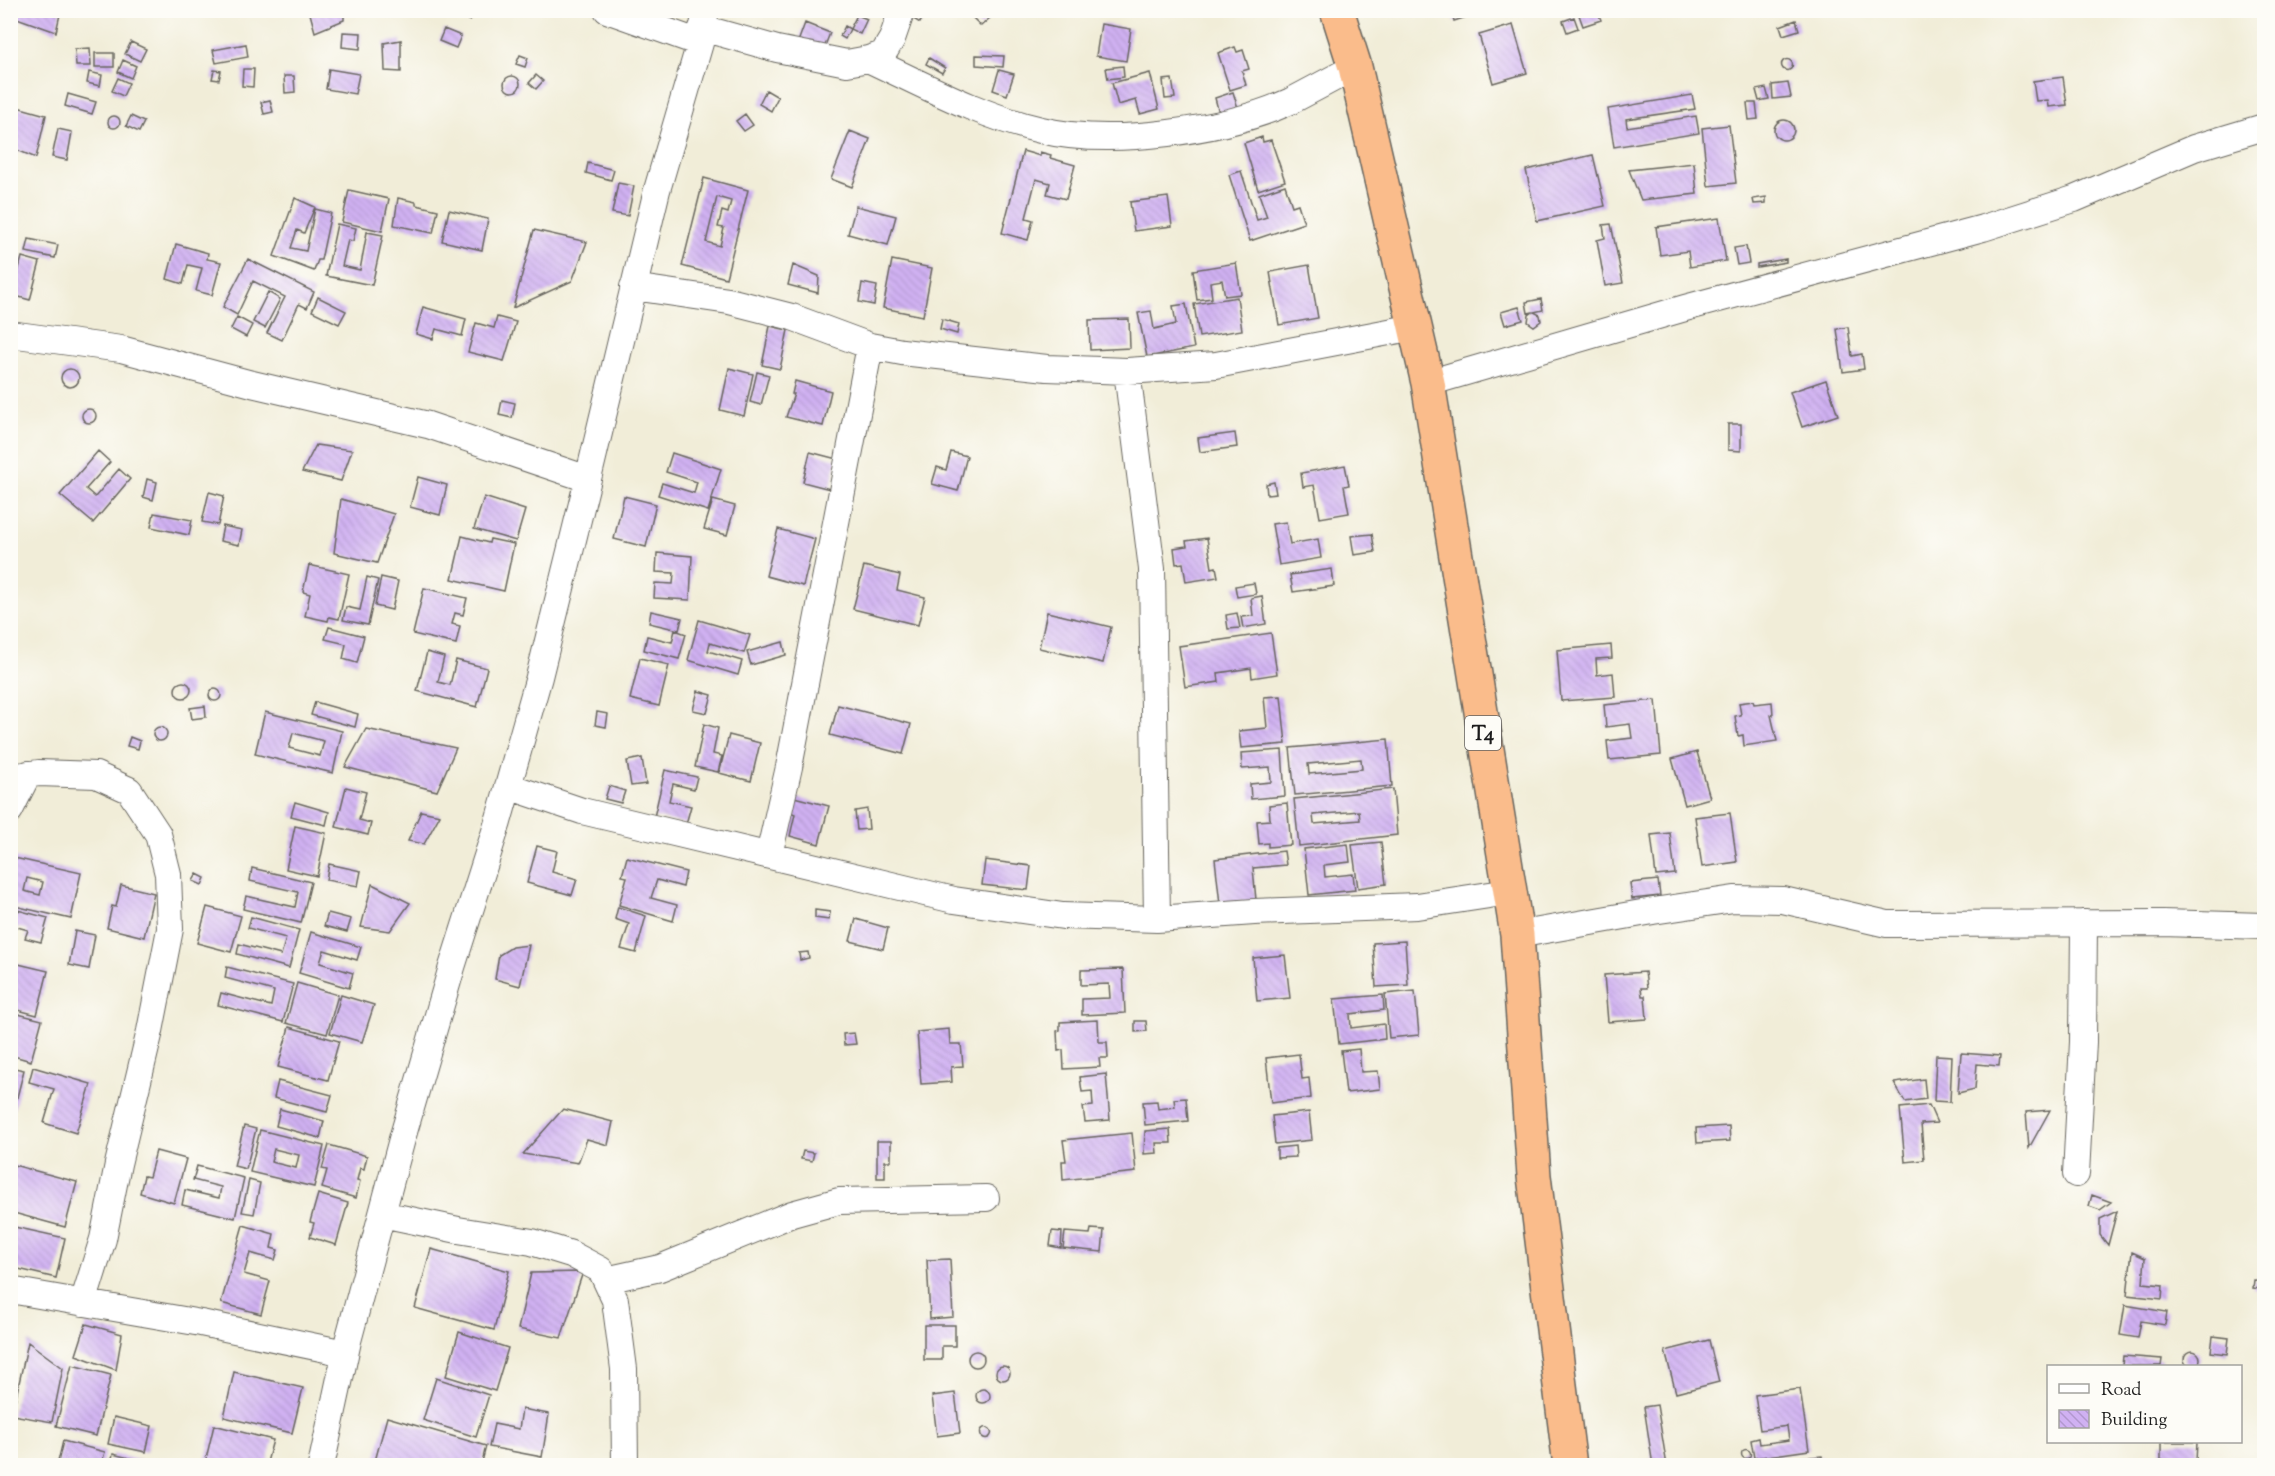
<svg xmlns="http://www.w3.org/2000/svg" width="2275" height="1476" font-family="'Sorts Mill Goudy',serif">
<style>
.building{fill:url(#building-back-hatch);fill-rule:evenodd}
.lines{fill:none;stroke-linecap:round;stroke-linejoin:round}
.minor-casing{stroke:#67655e;stroke-width:28}
.highway-casing{stroke:#67655e;stroke-width:36}
.minor{stroke:#fff;stroke-width:26}
.highway{stroke:#fabc8b;stroke-width:33}
.labels{text-anchor:middle;stroke-width:4.5;stroke-linejoin:round;paint-order:stroke}
.shield{fill:#fdfcf7;stroke:#605f5e;stroke-width:1.5}
.shield-label{font-size:20px;font-weight:bold;fill:#1c1c1c}
</style>
<defs>
<pattern id="building-back-hatch" width="6" height="6" patternUnits="userSpaceOnUse" patternTransform="scale(1.5)"><rect width="6" height="6" fill="#d0b1f2"/><path d="M-1 5l2 2M0 0l6 6M5-1l2 2" fill="none" stroke="#b298cf"/></pattern>
</defs>
<rect width="100%" height="100%" fill="#fdfcf7"/>
<filter id="ink" filterUnits="userSpaceOnUse"><feTurbulence type="fractalNoise" baseFrequency=".0167" numOctaves="2"/><feDisplacementMap in="SourceGraphic" scale="12" xChannelSelector="R" yChannelSelector="G"/><feConvolveMatrix kernelMatrix="1 2 1 2 8 2 1 2 1" color-interpolation-filters="sRGB"/></filter>
<filter id="wash" filterUnits="userSpaceOnUse"><feTurbulence type="fractalNoise" baseFrequency=".008" numOctaves="4" result="noise"/><feDisplacementMap in="SourceGraphic" scale="24" xChannelSelector="R" yChannelSelector="G"/><feGaussianBlur stdDeviation="1.35" result="paint"/><feColorMatrix in="noise" values="0 0 0 0 0 0 0 0 0 0 0 0 0 0 0 0 0 1.4 0 .05"/><feComposite in="paint" operator="in"/></filter>
<g filter="url(#wash)">
<rect width="100%" height="100%" fill="#f1edd8"/>
<g id="blocks">
<path class="building" d="M15,10H61L56,32L14,17Z
M309,10H344V20L315,32Z
M460,10H470L475,14L470,21L458,13Z
M916,10H927L920,23L912,18Z
M973,10H986L991,17L981,26L969,14Z
M1451,10H1478L1479,13L1454,21Z
M1593,10H1597L1601,20L1583,26L1579,15Z
M857,15L867,19L860,34L850,29Z
M1574,17L1578,28L1567,32L1563,21Z
M1796,20L1799,30L1783,35L1780,26Z
M805,23L830,33L823,51L798,42Z
M1101,24L1131,29L1126,61L1096,56Z
M1513,25L1527,73L1493,83L1479,35Z
M845,26L850,29L845,39L840,36Z
M444,29L461,36L456,48L439,41Z
M343,32L361,33L360,49L342,47Z
M401,40V72L385,71L384,43Z
M131,42L146,49L140,61L125,54Z
M246,44L248,57L216,63L213,50Z
M1235,47L1237,52L1243,50L1249,69L1242,71L1246,85L1230,90L1218,53Z
M90,48L91,66H76L75,49Z
M95,53H114V67H95Z
M520,55L528,58L525,67L516,64Z
M976,55L1004,56L1003,67L976,65Z
M929,58L945,68L942,73L926,64Z
M1781.5 65a5.5 5.5 0 1 1 11 0a5.5 5.5 0 1 1-11 0Z
M123,60L136,66L131,78L118,72Z
M1123,66L1124,77L1108,79L1106,68Z
M243,69H254L253,87L242,86Z
M329,69L359,74L355,94L326,89Z
M214,70L221,71L219,80L212,79Z
M999,70L1014,74L1007,95L993,90Z
M89,72L102,75L100,86L87,83Z
M1150,73L1159,109L1140,114L1136,100L1118,105L1112,83Z
M536,75L543,81L536,89L529,83Z
M504 84a8 8 0 1 1 16 0a8 8 0 1 1-16 0Z
M284,76H294L295,92L285,93Z
M2063,77L2067,105L2049,107L2048,100L2036,101L2033,81Z
M118,78L129,83L123,96L112,91Z
M1172,79L1175,98L1165,99L1163,80Z
M1788,83L1791,97L1773,99L1772,85Z
M1766,88L1769,99L1759,101L1756,90Z
M766,90L778,97L771,111L759,104Z
M1233,92L1238,108L1219,113L1215,98Z
M68,94L96,102L92,114L65,106Z
M1692,95L1695,109L1626,119L1627,127L1696,116L1699,133L1614,147L1608,109Z
M270,100L273,112L264,114L261,102Z
M1747,103H1756L1758,119L1749,120Z
M10,105L46,115L36,158L10,147Z
M745,114L753,125L744,131L736,121Z
M108 122a6 6 0 1 1 12 0a6 6 0 1 1-12 0Z
M131,116L144,122L139,132L126,126Z
M1774 130a10 10 0 1 1 20 0a10 10 0 1 1-20 0Z
M1729,125L1736,183L1708,186L1702,128Z
M58,129L72,132L67,160L52,157Z
M850,131L870,139L852,187L831,179Z
M1262,137L1263,142L1271,140L1285,181L1258,190L1244,143Z
M1023,151L1040,156V152L1051,155L1050,158L1075,165L1066,199L1047,194L1050,183L1036,179L1026,218L1033,220L1028,240L1002,233Z
M1593,155L1605,206L1537,221L1526,170Z
M588,163L614,170L611,180L586,173Z
M1694,163L1697,194L1641,200L1629,170Z
M1241,171L1257,220L1267,217L1259,194L1285,185L1292,206L1298,204L1304,223L1250,241L1229,175Z
M704,178L748,190L726,278L682,266ZM717,197L731,201L728,213L722,211L718,227L724,228L720,246L706,242Z
M618,183L634,186L628,216L612,213Z
M349,190L389,199L382,231L342,222Z
M1168,197L1172,226L1134,231L1130,202Z
M1766,197V203L1754,204L1753,199Z
M295,198L315,207L304,233L297,230L291,248L306,251L315,209L331,213L321,260H318L314,271L274,256Z
M398,198L416,202V205L438,210L433,233L394,225Z
M856,206L896,216L888,245L848,234Z
M449,210L488,219L482,250L442,241Z
M1719,218L1726,261L1690,267L1688,251L1660,255L1656,227Z
M337,224L356,228L353,241L348,240L342,266L360,270L367,232L383,235L372,285L326,276Z
M1611,224L1623,283L1605,286L1597,240L1605,238L1603,225Z
M534,230L587,242L572,281L513,308Z
M29,239L58,245L55,258L26,252Z
M176,244L208,253L207,259L221,262L212,295L196,291L202,268L188,265L183,284L167,279Z
M1746,246L1749,263L1737,265L1734,248Z
M22,257L40,262L30,300L12,295Z
M248,259L314,292L307,308L299,304L282,340L267,333L285,297L253,281L237,315L223,307Z
M1786,259V262L1757,267V264Z
M892,260L932,268L923,316L883,308Z
M1236,263L1241,294L1225,296L1222,280L1210,282L1212,298L1197,300L1193,270Z
M793,265L819,276L818,293L788,285Z
M1309,265L1318,318L1279,325L1270,272Z
M862,283L877,286L874,305L859,302Z
M268,292L280,299L265,328L253,322Z
M318,297L346,311L339,324L312,311Z
M1237,297L1242,330L1199,337L1194,304Z
M1541,299L1543,310L1534,312L1540,315L1541,321L1534,326L1528,322L1529,315L1533,312L1528,313L1526,302Z
M1186,304L1194,348L1147,357L1138,313L1151,311L1154,329L1176,324L1173,306Z
M423,307L466,319L462,336L436,329L433,339L416,334Z
M1519,307L1523,320L1505,325L1501,312Z
M237,317L252,325L246,337L231,329Z
M497,317L516,322L504,361L468,352L476,323L494,328Z
M942,319L959,324L957,334L940,329Z
M1129,319L1130,348L1090,350L1089,320Z
M770,326L788,330L780,369L762,365Z
M1848,327L1852,356L1862,354L1864,369L1843,372L1837,329Z
M729,368L753,374L744,416L720,410Z
M61 378a9 9 0 1 1 18 0a9 9 0 1 1-18 0Z
M757,372L769,375L761,405L750,402Z
M1826,380L1838,415L1802,427L1790,392Z
M795,381L831,391L823,426L786,417L794,394H792Z
M502,400L515,403L512,418L499,415Z
M82 416a7 7 0 1 1 14 0a7 7 0 1 1-14 0Z
M1728,424H1741V451L1728,450Z
M1235,433L1237,447L1200,452L1198,438Z
M316,445L352,450L341,481L302,472Z
M98,451L110,462L86,489L95,497L119,469L130,479L93,523L60,495Z
M810,452L837,459L830,489L803,482Z
M951,452L967,456L958,491L932,484L937,467L946,470Z
M672,453L721,469L708,511L658,495L662,483L694,493L697,482L666,472Z
M1345,465L1349,485L1344,486L1349,513L1320,518L1314,485L1303,487L1301,473Z
M418,477L447,485L440,515L410,507Z
M147,479L157,482L153,500L143,497Z
M1274,482L1276,494L1267,495L1266,484Z
M209,492L224,496L218,525L202,522Z
M624,496L656,504L646,547L614,539Z
M484,497L525,510L516,541L474,529Z
M341,499L394,514L377,563L334,553Z
M713,500L735,506L727,535L704,529Z
M154,513L192,520L189,535L151,527Z
M1286,522L1290,544L1318,539L1321,558L1279,565L1272,524Z
M223,526L242,530L239,545L220,541Z
M778,529L815,539L803,586L766,576Z
M1372,534L1375,552L1354,555L1351,536Z
M462,536L489,543L490,539L514,544L504,591L452,579Z
M1207,538L1212,568L1216,567L1218,577L1186,582L1183,563L1176,564L1174,548L1187,546L1186,541Z
M657,553L692,556L690,600L654,598L655,583L673,584L674,573L656,572Z
M309,565L349,574L339,619L329,617L328,621L305,616L310,594L303,592Z
M864,566L900,575L897,590L925,597L918,625L853,609Z
M1332,569L1334,586L1293,592L1290,575Z
M367,577L378,580L368,625L343,620L346,607L360,610Z
M381,577L398,581L392,610L375,606Z
M1254,583L1256,594L1237,597L1235,586Z
M424,588L467,598L463,615L455,613L452,624L460,626L456,644L413,634Z
M1262,596L1266,624L1243,628L1241,617L1253,616L1251,598Z
M651,611L682,618L679,630L649,623Z
M1047,612L1111,627L1103,663L1039,648Z
M1237,613L1240,628L1228,629L1226,615Z
M699,620L750,635L744,653L710,643L708,651L742,661L738,675L688,660Z
M329,627L364,636L357,663L343,659L346,644L325,639Z
M675,630L686,634L679,659L644,650L647,636L672,642Z
M1271,633L1277,674L1252,678L1251,668L1218,673L1219,682L1185,687L1179,646Z
M783,642L786,655L751,665L747,652Z
M1611,645L1612,658L1596,659L1597,675L1613,673L1615,697L1561,701L1557,650Z
M427,652L444,657L438,682L450,685L456,660L487,668L477,707L417,691Z
M640,658L669,665L659,706L630,699Z
M175 690a8 8 0 1 1 16 0a8 8 0 1 1-16 0Z
M209 695a6 6 0 1 1 12 0a6 6 0 1 1-12 0Z
M698,691L712,695L707,713L693,710Z
M1281,696L1286,744L1241,748L1239,731L1267,728L1264,697Z
M1656,700L1661,755L1609,760L1607,741L1632,738L1630,724L1606,727L1604,705Z
M1753,701L1754,704L1772,702L1773,715H1771L1777,741L1744,746L1743,735L1738,736L1735,716L1741,715L1739,703Z
M315,702L358,714L355,727L311,715Z
M838,705L911,724L903,754L830,735Z
M205,706L206,717L192,719L190,708Z
M265,712L342,731L333,773L255,754ZM293,733L324,741L320,756L289,748Z
M597,712L608,714L606,727L595,725Z
M704,724L718,728L713,754L722,756L718,772L695,767Z
M153 734a7 7 0 1 1 14 0a7 7 0 1 1-14 0Z
M366,729L456,748L437,791L345,767Z
M729,735L760,743L751,781L719,773Z
M130,737L140,741L138,749L127,746Z
M1388,739L1392,786L1295,795L1290,748ZM1361,759L1362,769L1309,774L1308,764Z
M1282,750L1285,796L1251,799L1250,784L1271,782L1270,767L1242,769L1241,753Z
M1697,752L1710,798L1685,805L1672,759Z
M642,758L646,784L631,786L627,761Z
M665,770L697,777L694,789L673,784L669,801L691,806L686,824L654,817Z
M609,786L625,791L621,803L605,799Z
M346,787L366,792L359,820L371,823L368,835L336,827Z
M1393,789L1397,835L1299,846L1294,799ZM1359,811L1360,820L1314,824L1313,815Z
M794,797L829,806L819,844L790,836L795,814L790,812Z
M295,802L329,812L326,825L291,816Z
M1287,803L1291,845L1268,847V843L1259,844L1257,821L1270,820L1269,805Z
M867,809L869,829L857,830L855,811Z
M421,811L440,815L424,844L408,841Z
M1730,813L1737,862L1702,867L1695,817Z
M295,826L326,833L317,876L286,869Z
M1670,833L1675,874L1656,876L1651,835Z
M1381,842L1386,884L1358,888L1352,845Z
M1348,844L1350,862L1324,865L1325,877L1353,874L1355,890L1309,895L1304,849Z
M537,846L557,851L552,872L577,879L572,895L527,883Z
M1284,851L1286,865L1253,868L1256,900L1220,904L1215,859Z
M10,857L81,873L71,919L10,905ZM27,878L43,882L40,895L24,891Z
M627,857L686,872L683,887L657,880L651,898L677,905L673,921L619,905L627,877L622,876Z
M985,860L1031,866L1028,890L982,885Z
M329,864L361,871L358,886L326,880Z
M252,868L311,882L301,923L243,909L246,896L295,907L298,892L250,881Z
M197,874L205,878L202,885L193,881Z
M1658,880L1660,896L1632,899L1630,883Z
M372,884L410,903L390,931L361,927Z
M121,885L154,893L144,937L107,928L112,906L116,907Z
M207,907L241,916L231,952L197,943Z
M618,907L646,916L636,953L621,949L629,924L615,919Z
M10,908L48,918L41,942L25,938L28,930L10,925Z
M815,910L830,912L829,920L815,918Z
M328,913L351,919L347,932L324,926Z
M251,917L299,930L289,968L237,954L239,944L281,955L286,938L248,928Z
M856,919L888,928L883,949L850,941Z
M75,931L95,935L89,969L69,965Z
M311,932L361,947L357,960L324,950L320,963L353,973L349,988L299,973Z
M1405,941L1408,985L1376,987L1373,943Z
M529,945L520,986L495,979L499,955L512,947Z
M808,952L809,958L800,960L799,953Z
M1285,955L1290,998L1257,1001L1253,958Z
M10,962L48,971L37,1015L10,1008Z
M227,967L293,984L283,1022L218,1005L221,993L271,1006L274,991L225,978Z
M1123,969L1125,1013L1082,1015V999L1110,998L1109,984L1081,985V970Z
M1645,972L1647,988H1641L1642,996H1645L1647,1019L1608,1022L1604,975Z
M297,983L338,995L327,1034L286,1023Z
M1415,991L1419,1035L1389,1038L1385,994Z
M341,995L374,1005L362,1042L330,1033Z
M1383,995L1384,1010L1350,1014L1351,1028L1384,1024L1385,1039L1339,1044L1334,999Z
M10,1012L42,1020L31,1061L10,1055Z
M1098,1020L1099,1042H1107L1108,1058H1099L1100,1067L1064,1069L1063,1050L1058,1051L1057,1031L1060,1030V1022Z
M1135,1021H1146L1147,1031L1135,1032Z
M289,1027L339,1041L328,1080L278,1067Z
M949,1029L950,1044H961L963,1066L951,1067L952,1082L921,1084L917,1032Z
M854,1033L856,1044L844,1045L843,1034Z
M1359,1049L1361,1072L1378,1071L1380,1089L1346,1093L1341,1051Z
M1961,1053L2000,1056L1999,1066L1977,1064L1975,1089L1958,1093Z
M1299,1054L1302,1079L1309,1078L1311,1098L1271,1103L1266,1058Z
M1936,1055L1952,1056L1950,1102L1934,1101Z
M10,1067L24,1070L14,1109H10Z
M33,1067L91,1084L76,1133L44,1123L54,1089L29,1082Z
M1106,1074L1110,1120L1085,1122L1083,1107L1093,1106L1092,1091L1082,1092L1080,1077Z
M1924,1079L1926,1099L1905,1102L1894,1083Z
M278,1081L332,1095L327,1112L274,1098Z
M1186,1098L1188,1121L1145,1125L1143,1102L1157,1101L1158,1109L1175,1107L1174,1099Z
M1929,1105L1937,1123L1921,1124L1924,1160L1905,1162L1900,1108Z
M280,1109L324,1121L320,1138L276,1126Z
M563,1109L613,1122L608,1145L587,1139L578,1163L523,1154Z
M2050,1110L2029,1148L2026,1112Z
M1309,1112L1312,1140L1275,1144L1272,1116Z
M244,1126L256,1129L246,1169L234,1166Z
M1729,1126L1730,1141L1697,1143L1696,1128Z
M1170,1129L1171,1143H1156L1157,1153L1144,1154L1145,1131Z
M260,1130L324,1146L314,1187L250,1172ZM274,1149L299,1155L296,1168L271,1162Z
M1132,1133L1136,1172L1063,1180L1062,1161H1066L1063,1140Z
M877,1141H891V1161H885V1178H877Z
M329,1145L367,1156L364,1169L360,1168L357,1180L360,1181L356,1198L322,1188L327,1170L322,1169Z
M1295,1146L1296,1157L1277,1158V1148Z
M156,1151L186,1159L174,1203L140,1193L144,1176L149,1177Z
M803,1151L814,1153L812,1161L801,1159Z
M10,1164L77,1182L65,1227L10,1212Z
M197,1166L244,1178L235,1218L182,1205L185,1190L219,1198L221,1187L193,1180Z
M249,1180L260,1183L254,1214L242,1212Z
M318,1194L348,1203L336,1245L310,1237L314,1223L310,1222Z
M2092,1195L2111,1202L2100,1210L2089,1206Z
M2117,1211L2108,1245L2100,1235V1219Z
M243,1225L274,1234L271,1248L278,1250L275,1260L250,1253L244,1274L270,1281L261,1314L221,1303Z
M10,1226L65,1238L56,1278L10,1267Z
M1091,1229L1104,1230L1102,1252L1063,1248L1065,1232L1090,1234Z
M1052,1231L1062,1232L1061,1248L1050,1246Z
M431,1249L509,1271L494,1330L415,1308Z
M2132,1252L2145,1258L2143,1283L2163,1285L2162,1299L2127,1295Z
M950,1259L953,1317L930,1319L927,1260Z
M583,1272L561,1338L518,1329L531,1273Z
M2254,1280L2261,1281L2260,1289L2253,1288Z
M2125,1305L2167,1312L2165,1325L2141,1321L2138,1338L2120,1335Z
M86,1324L122,1334L116,1370L76,1355Z
M924,1325H955V1346H942V1360H924Z
M459,1332L508,1348L495,1391L446,1376Z
M2213,1336L2229,1338L2227,1354L2211,1352Z
M1709,1340L1719,1382L1676,1393L1665,1351Z
M28,1342L63,1368L52,1422L12,1415Z
M2184 1359a8 8 0 1 1 16 0a8 8 0 1 1-16 0Z
M968 1359a8 8 0 1 1 16 0a8 8 0 1 1-16 0Z
M2123,1356L2162,1359L2161,1366H2122Z
M72,1365L111,1375L96,1436L56,1426Z
M996 1373a7 7 0 1 1 14 0a7 7 0 1 1-14 0Z
M234,1372L303,1388L292,1433L224,1417Z
M436,1378L489,1395L476,1437L423,1420Z
M1800,1389L1809,1450L1754,1458L1751,1440L1759,1438L1760,1444L1789,1440L1787,1426L1760,1430L1755,1395Z
M976 1396a7 7 0 1 1 14 0a7 7 0 1 1-14 0Z
M955,1393L960,1433L937,1436L932,1396Z
M1657,1405L1667,1466H1653L1644,1407Z
M522,1409L549,1414L542,1457L489,1447L494,1424L519,1429Z
M114,1417L152,1426L146,1452L108,1444Z
M387,1417L486,1446L481,1466H390L375,1461Z
M214,1425L273,1440L266,1466H215L205,1463Z
M980.5 1433a5.5 5.5 0 1 1 11 0a5.5 5.5 0 1 1-11 0Z
M63,1441L105,1452L101,1466H57Z
M2161,1442H2197L2196,1462L2161,1460Z
M1741.5 1454a4.5 4.5 0 1 1 9 0a4.5 4.5 0 1 1-9 0Z
M113,1454L157,1465V1466H110Z
M1822,1456L1823,1466H1800V1458Z
M1140,1460V1466H1118V1462Z"/>
</g>
</g>
<g filter="url(#ink)">
<use href="#blocks" fill-opacity="0" stroke="#67655e" stroke-width="1.5"/>
<g class="lines">
<g class="minor-casing">
<path id="minor" d="M607,10L700,43
M702,28L777,49L847,63L868,59L883,54L892,39L902,10
M868,59C924,85 980,116 1041,130C1111,147 1225,131 1291,101C1312,90 1334,78 1355,67
M633,287L729,301L792,317L870,346L902,352L1047,368L1127,371L1216,365L1415,327
M10,334L121,349L252,384L428,425L588,479
M1127,371L1152,569L1157,919
M1428,383L1685,308L1983,228L2074,199L2194,148L2264,127
M10,777L39,773L96,775L129,790L158,834L168,874L170,929L150,1031L118,1164L103,1239L83,1303
M508,786L582,811L954,900L1063,916L1157,919L1254,912L1417,906L1509,892
M10,810L28,774
M769,855L789,767L870,346
M1517,935L1653,911L1734,899L1783,900L1887,924L2162,923L2264,926
M2076,1174L2083,1042L2084,923
M382,1214L458,1230L532,1242L571,1254L601,1270L615,1300L624,1369L625,1466
M606,1280L660,1268L792,1214L839,1201L986,1198
M10,1290L201,1323L345,1353
M321,1466L348,1341L402,1139L452,967L498,822L539,677L588,479L657,190L700,43L706,10"/>
</g>
<g class="highway-casing">
<path id="highway" d="M1337,10L1355,67L1428,383L1517,935L1534,1176L1570,1466"/>
</g>
<use href="#minor" class="minor"/>
<use href="#highway" class="highway"/>
</g>
</g>
<g class="labels">
<rect class="shield" x="1465" y="716" width="36" height="34" rx="4.5"/>
<g class="shield-label">
<text x="1483" y="740">T4</text>
</g>
</g>
<rect width="2275" height="1476" fill="none" stroke="#fdfcf7" stroke-width="36"/>
<rect x="2047" y="1365" width="195" height="78" fill="#fdfcf7" stroke="#a3a29f" stroke-width="1.5"/>
<rect x="2059" y="1384" width="30" height="9" fill="#ffffff" stroke="#a3a29f" stroke-width="1.5"/>
<text x="2101" y="1395" font-size="18" fill="#1c1c1c">Road</text>
<rect x="2059" y="1410" width="30" height="18" fill="url(#building-back-hatch)" stroke="#a3a29f" stroke-width="1.5"/>
<text x="2101" y="1425" font-size="18" fill="#1c1c1c">Building</text>
</svg>
